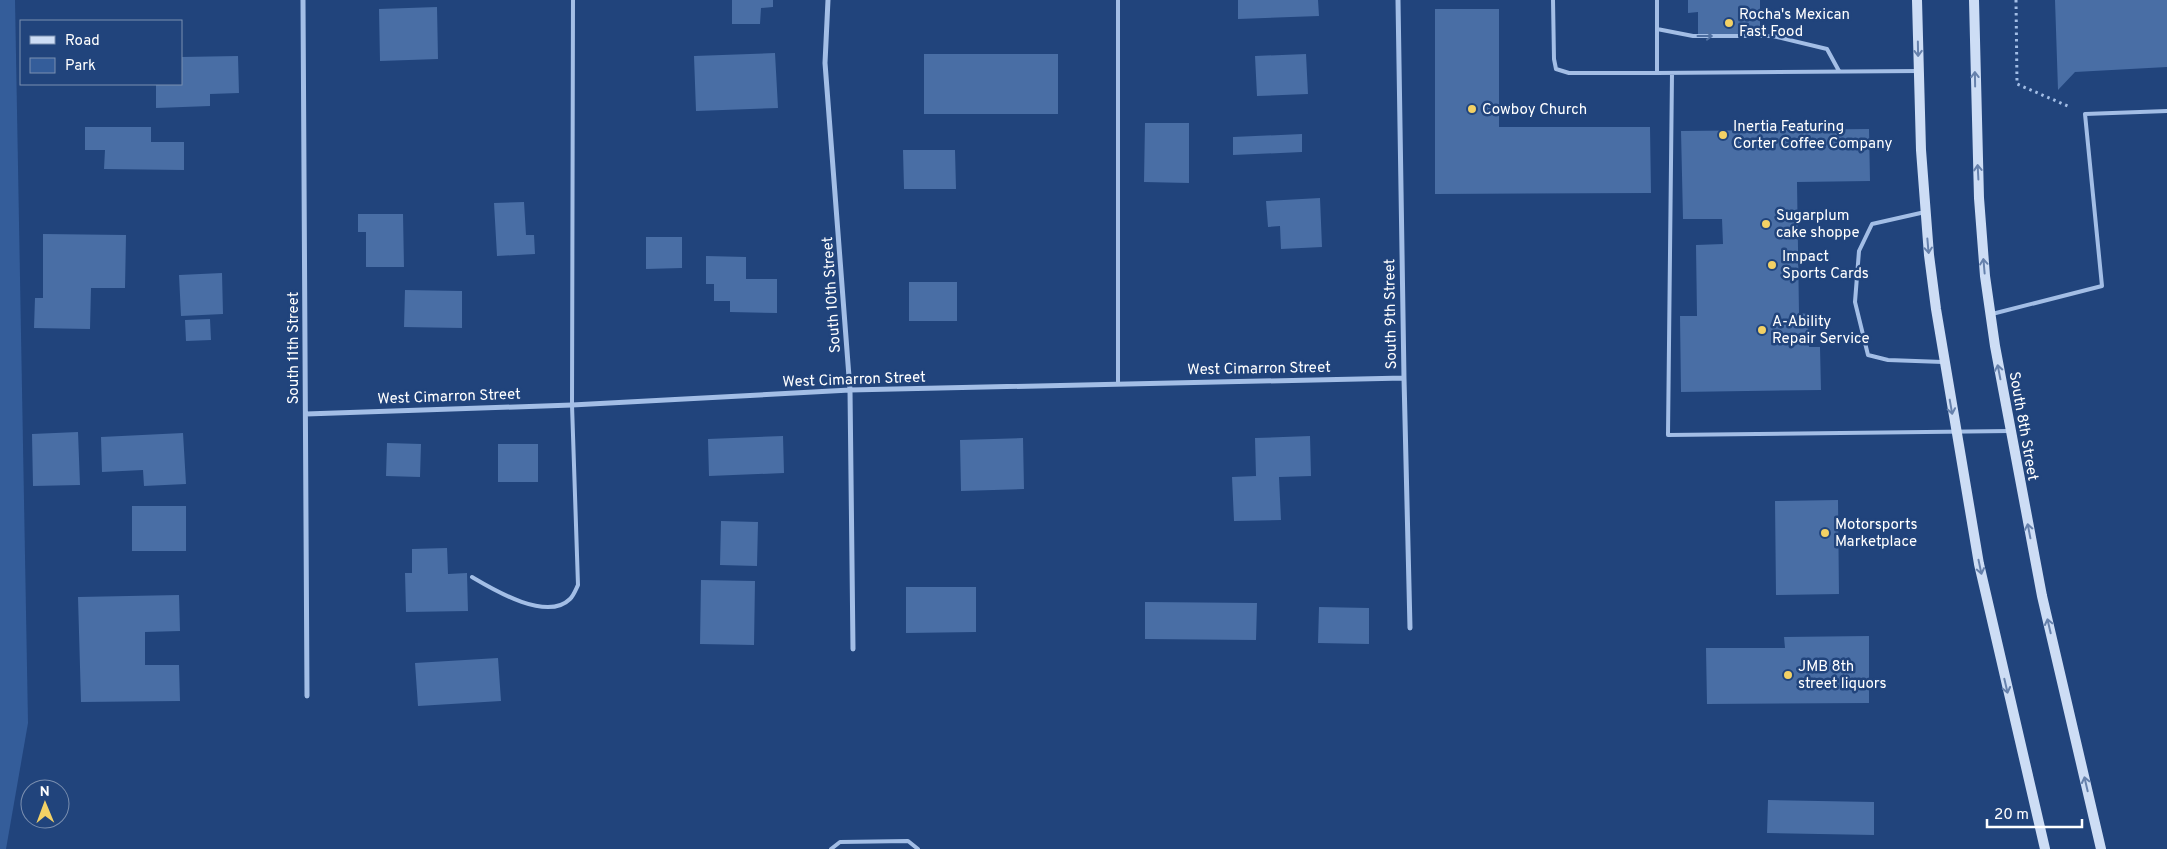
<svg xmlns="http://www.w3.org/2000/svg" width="2167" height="849" font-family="Overpass,sans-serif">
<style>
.green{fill:#345d9a}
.building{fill:#496ea5}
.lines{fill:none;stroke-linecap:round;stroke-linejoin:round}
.path{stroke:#a3bee6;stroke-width:3;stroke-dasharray:2.5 4;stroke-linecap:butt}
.lane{stroke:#a3bee6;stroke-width:4}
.street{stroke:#a3bee6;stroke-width:5}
.secondary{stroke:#cdddf5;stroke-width:10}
.oneway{stroke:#4e6fa1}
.oneway2{stroke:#6681ac}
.poi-dot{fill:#f3d165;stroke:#21447c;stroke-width:2}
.labels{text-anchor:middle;stroke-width:5;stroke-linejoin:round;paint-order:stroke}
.poi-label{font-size:15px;fill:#fff;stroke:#21447c;text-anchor:start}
.street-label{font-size:15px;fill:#fff;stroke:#21447c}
</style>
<rect width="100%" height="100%" fill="#21447c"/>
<path class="green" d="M0,0H15L28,723L6,849H0Z"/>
<path class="building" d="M732,0H773V7L761,8L760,24H732Z
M1238,0H1318L1319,16L1238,19Z
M1688,0H1760V34H1698V12L1688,13Z
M2055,0H2167V67L2075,72L2058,90Z
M437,7L438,59L380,61L379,9Z
M1435,9H1499V127H1650L1651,193L1435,194Z
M775,53L778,108L696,111L694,56Z
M924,54H1058V114H924Z
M1306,54L1308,94L1257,96L1255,56Z
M238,56L239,93L210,94V106L156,108V84H181V57Z
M1145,123H1189V183L1144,182Z
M85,127H151V142H184V170L104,169L105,150H85Z
M1869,129L1870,181L1797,182L1799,313L1808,314L1809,347H1820L1821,390L1681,392L1680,316H1697L1696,245L1723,244L1722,219H1683L1681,131Z
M1302,134V152L1233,155V137Z
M903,150H955L956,189H904Z
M1320,198L1322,247L1281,249L1280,226L1268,227L1266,201Z
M524,202L526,235H534L535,254L497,256L494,203Z
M358,214H403L404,267H366V232H358Z
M43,234L126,235L125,288H91L90,329L34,328L35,298H43Z
M646,237H682V268L646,269Z
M706,256L746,257V279H777V313L730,312V301H714V284H706Z
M222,273L223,314L181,316L179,275Z
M909,282H957V321H909Z
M405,290L462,291V328L404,327Z
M210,319L211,340L186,341L185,320Z
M78,432L80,485L33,486L32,434Z
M183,433L186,484L144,486L143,470L102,472L101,437Z
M783,436L784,473L709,476L708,439Z
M1310,436L1311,476L1279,477L1281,520L1234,521L1232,477L1256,476L1255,438Z
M1023,438L1024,489L961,491L960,440Z
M387,443L421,444L420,477L386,476Z
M498,444H538V482H498Z
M1838,500L1839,594L1776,595L1775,501Z
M132,506H186V551H132Z
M721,521L758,522L757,566L720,565Z
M447,548L448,574L467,573L468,611L406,612L405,573H412V549Z
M701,580L755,581L754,645L700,644Z
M906,587H976V632L906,633Z
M179,595L180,631L145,632V665H179L180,701L81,702L78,597Z
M1145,602L1257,603L1256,640L1145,639Z
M1319,607L1369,608V644L1318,643Z
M1869,636V703L1707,704L1706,648H1785L1784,637Z
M498,658L501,701L418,706L415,663Z
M1768,800L1874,802V835L1767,833Z"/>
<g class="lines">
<path class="path" d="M2016,0L2017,84L2070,107"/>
<path class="lane" d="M1553,0L1554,59L1556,69L1569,73H1657
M1657,0V73L1919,71
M1657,29L1693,36H1773L1827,49L1839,71
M1672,73L1668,435L2010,431
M1925,212L1872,224L1859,251L1855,302L1868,355L1888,360L1943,362
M1992,314L2102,286L2085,114L2167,111
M1118,384V0
M472,577C494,590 547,622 570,599C574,595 576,589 578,585L572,405L573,0
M831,849L840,842L908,841L918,849"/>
<path class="street" d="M303,0L307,696
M828,0L825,63L850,390L853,649
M1398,0L1404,378L1410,628
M306,414L572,405L850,390L1404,378"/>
<path class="secondary" d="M1917,0L1921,150L1929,255L1936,309L1979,564L2045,849
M1974,0L1979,198L1985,276L1995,346L2042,596L2101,849"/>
</g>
<defs><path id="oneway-shaft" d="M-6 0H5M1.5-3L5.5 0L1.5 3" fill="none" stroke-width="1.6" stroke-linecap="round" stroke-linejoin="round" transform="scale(1.25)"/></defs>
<use class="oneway" href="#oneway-shaft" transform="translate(1705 36)"/>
<g class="oneway2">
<use href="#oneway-shaft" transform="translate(1918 49) rotate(89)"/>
<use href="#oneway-shaft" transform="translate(1975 79) rotate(-91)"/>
<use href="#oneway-shaft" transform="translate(1978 172) rotate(-93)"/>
<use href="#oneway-shaft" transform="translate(1928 246) rotate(85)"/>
<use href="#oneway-shaft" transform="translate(1984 266) rotate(-95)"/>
<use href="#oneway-shaft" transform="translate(1999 372) rotate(-101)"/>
<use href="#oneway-shaft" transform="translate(1951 407) rotate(80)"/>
<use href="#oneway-shaft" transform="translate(2029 531) rotate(-101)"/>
<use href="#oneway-shaft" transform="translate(1980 567) rotate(78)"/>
<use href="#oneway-shaft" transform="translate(2049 626) rotate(-103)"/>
<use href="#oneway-shaft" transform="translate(2006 686) rotate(77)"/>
<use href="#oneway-shaft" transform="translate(2086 784) rotate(-103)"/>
</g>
<g class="poi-dot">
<circle cx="1729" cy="23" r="5"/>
<circle cx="1472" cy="109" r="5"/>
<circle cx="1723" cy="135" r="5"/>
<circle cx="1766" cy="224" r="5"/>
<circle cx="1772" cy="265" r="5"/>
<circle cx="1762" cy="330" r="5"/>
<circle cx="1825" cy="533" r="5"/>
<circle cx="1788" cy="675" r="5"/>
</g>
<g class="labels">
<g class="poi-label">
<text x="1739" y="19">Rocha's Mexican<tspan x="1739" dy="17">Fast Food</tspan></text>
<text x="1482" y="114">Cowboy Church</text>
<text x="1733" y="131">Inertia Featuring<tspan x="1733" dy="17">Corter Coffee Company</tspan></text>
<text x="1776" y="220">Sugarplum<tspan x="1776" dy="17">cake shoppe</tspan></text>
<text x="1782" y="261">Impact<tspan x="1782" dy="17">Sports Cards</tspan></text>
<text x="1772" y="326">A-Ability<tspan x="1772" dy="17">Repair Service</tspan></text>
<text x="1835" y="529">Motorsports<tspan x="1835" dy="17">Marketplace</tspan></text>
<text x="1798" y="671">JMB 8th<tspan x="1798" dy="17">street liquors</tspan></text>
</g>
<g class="street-label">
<text transform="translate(831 295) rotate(-94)" y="5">South 10th Street</text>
<text transform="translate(1390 314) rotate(-91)" y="5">South 9th Street</text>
<text transform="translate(293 348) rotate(-90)" y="5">South 11th Street</text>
<text transform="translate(1259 368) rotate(-1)" y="5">West Cimarron Street</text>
<text transform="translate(854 379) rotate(-2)" y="5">West Cimarron Street</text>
<text transform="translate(449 396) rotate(-2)" y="5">West Cimarron Street</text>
<text transform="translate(2024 426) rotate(80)" y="5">South 8th Street</text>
</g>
</g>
<rect x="20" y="20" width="162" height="65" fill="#21447c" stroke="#7a8fb0"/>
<rect x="30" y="36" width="25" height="8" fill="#cdddf5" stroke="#7a8fb0"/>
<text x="65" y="45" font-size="15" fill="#ffffff">Road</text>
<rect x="30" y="58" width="25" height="15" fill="#345d9a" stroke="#7a8fb0"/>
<text x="65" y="70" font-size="15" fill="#ffffff">Park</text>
<g transform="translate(45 804) rotate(359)"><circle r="24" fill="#21447c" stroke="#7a8fb0"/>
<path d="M0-4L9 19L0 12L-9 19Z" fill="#f3d165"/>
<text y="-8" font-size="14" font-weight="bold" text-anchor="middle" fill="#ffffff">N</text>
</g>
<path d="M1987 819v8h95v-8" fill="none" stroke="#ffffff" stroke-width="2.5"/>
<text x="1994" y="819" font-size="15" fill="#ffffff" stroke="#21447c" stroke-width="4" paint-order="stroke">20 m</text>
</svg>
